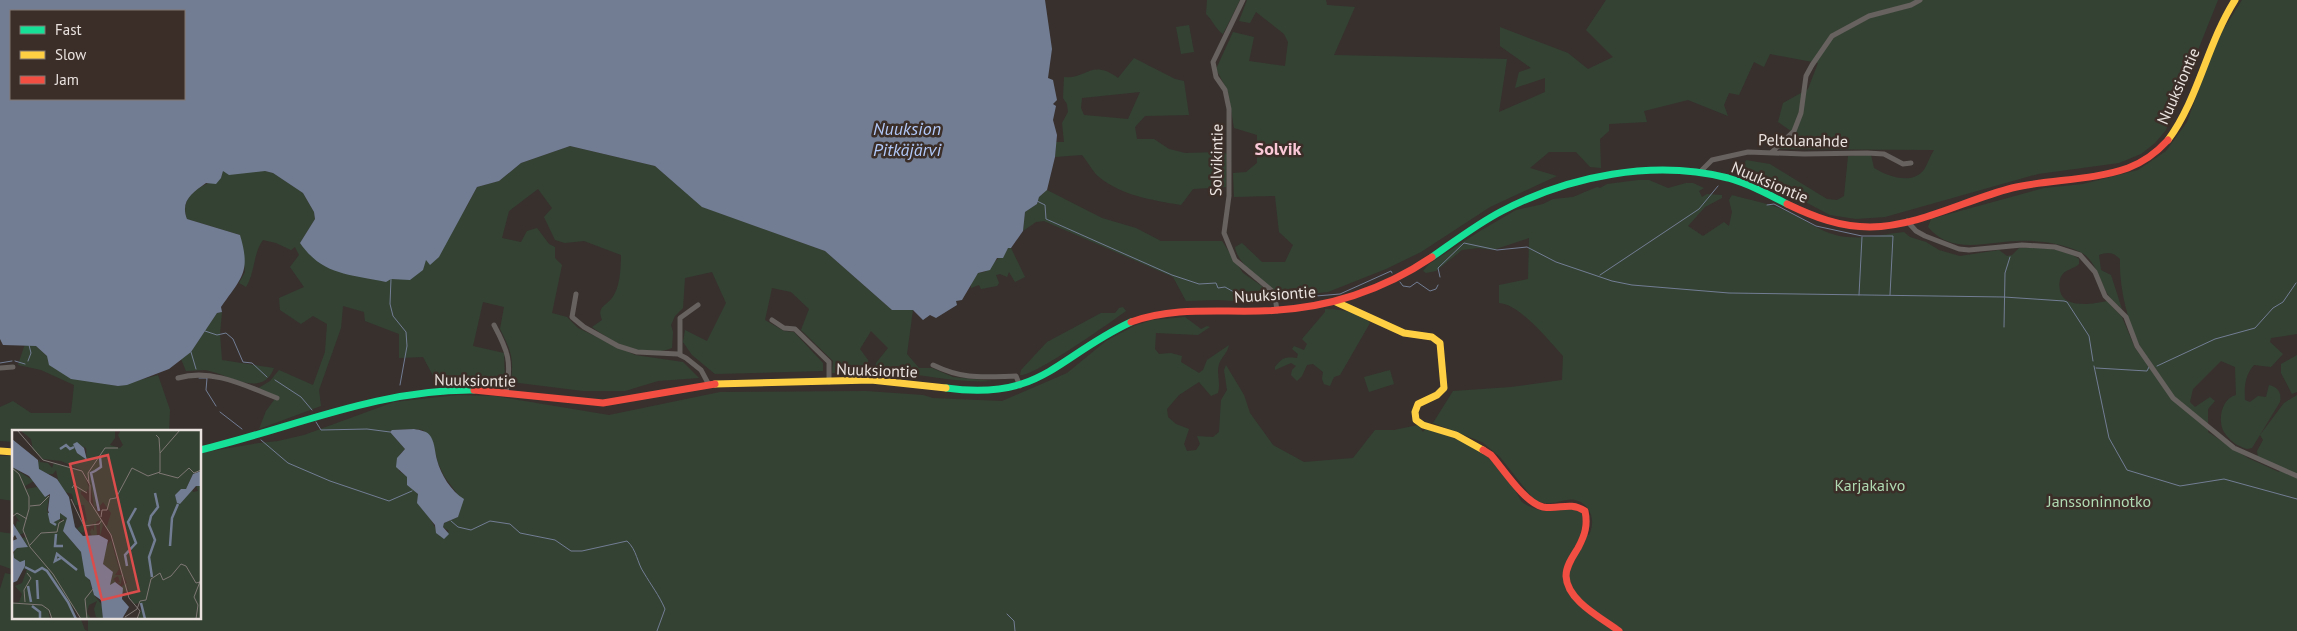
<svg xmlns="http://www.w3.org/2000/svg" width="2297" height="631" font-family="'PT Sans',sans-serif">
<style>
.green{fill:#344233;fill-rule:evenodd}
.water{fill:#727d94;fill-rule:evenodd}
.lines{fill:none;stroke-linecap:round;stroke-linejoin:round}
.stream{stroke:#727d94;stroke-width:1}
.street{stroke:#67615f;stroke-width:5}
.fast{stroke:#16e098;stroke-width:7}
.slow{stroke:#ffcf43;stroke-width:7}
.jam{stroke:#f24e42;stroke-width:7}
.labels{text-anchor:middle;stroke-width:5;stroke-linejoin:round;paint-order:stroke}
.street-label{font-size:16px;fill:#eae2de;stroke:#3b2e29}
.park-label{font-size:16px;fill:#b0dab2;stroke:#3b2e29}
.water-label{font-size:18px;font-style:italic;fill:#b2c9f8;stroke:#3b2e29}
.neighbourhood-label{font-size:18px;font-weight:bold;fill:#fac8d7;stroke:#3b2e29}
.inset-river{fill:none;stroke:#727d94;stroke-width:2.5}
.inset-road{fill:none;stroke:#7f7774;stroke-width:1}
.view{fill:#da4d4c;fill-opacity:0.15;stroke:#da4d4c;stroke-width:2.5}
.inset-edge{fill:none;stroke:#eae2de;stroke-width:2.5}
</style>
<rect width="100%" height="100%" fill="#37302d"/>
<path class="green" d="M1207,0H1240L1223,34C1215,29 1213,20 1206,14Z
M1247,0H1326L1327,5L1355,7L1334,55L1507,59L1499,112L1545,92V78L1515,88L1519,72L1531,68L1500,46V27L1568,53L1588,69L1613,57L1586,30L1606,0H2218L2166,130L2155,143L2141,154L2119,163L2038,174L1885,217L1856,219L1830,215L1794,196L1740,174L1746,160L1770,164L1827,199L1837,200L1844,196L1848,156L1871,155L1874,168C1887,176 1910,185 1923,171C1927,166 1930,156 1934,150L1772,149L1791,131L1778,122L1783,103L1808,89L1818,63L1770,54L1764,67L1754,62L1739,95L1729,93L1724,105L1728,116L1688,100L1644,111L1647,122L1609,124V131L1600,139L1601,168L1590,167L1576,152H1549L1530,168L1557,176L1490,207L1421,252L1386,269L1328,292L1279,297C1266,280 1238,267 1235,247L1242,243L1262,262H1285L1293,245L1279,232L1275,196L1234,197L1233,173L1246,172L1257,163V135L1234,128L1228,92L1216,69L1233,32L1254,37L1249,61L1285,66L1288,42L1284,34L1256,12L1250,23L1239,21Z
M2242,0H2297V334L2271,338L2270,342L2283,354L2271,367L2254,365C2245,375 2244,387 2245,400L2250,402L2258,396L2266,397L2269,385C2278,387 2282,393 2280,402L2252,448L2247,449C2237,446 2230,441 2224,432C2217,420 2222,398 2236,395L2235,367L2221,361L2193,389L2190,402L2195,407L2210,397L2215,401L2208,409V432L2248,458L2279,472L2281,467L2258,457L2257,451L2263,440L2260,435L2284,403L2297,395V631H0V589L5,573L14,575V617H80L85,630L88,631V617H200V453L259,443L278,441L304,435L394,402L458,395L495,396L609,415L720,392L866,391L923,395L933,398L1002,401L1067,373L1106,341L1134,326L1152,320L1185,317L1201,329L1207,326L1210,327L1198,335L1156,333L1155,349L1159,354L1171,353L1182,356L1181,362L1199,373L1203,370L1207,360L1229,345C1227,354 1222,356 1219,364C1216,373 1221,383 1218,393L1211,396L1199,382L1179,395L1167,409L1168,417L1176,424L1189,429L1184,444L1187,451L1196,450L1200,444L1197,436L1213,437L1219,432L1221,400L1227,390L1224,370L1226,365L1244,395L1250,413L1273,445L1304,462L1353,458L1375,430H1394L1418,425L1423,432L1425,429C1447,435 1470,442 1488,457C1494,463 1500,471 1506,477C1513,482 1519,499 1522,502C1528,507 1540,511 1547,511C1568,511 1590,498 1581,535H1589C1596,521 1591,504 1575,500C1568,498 1558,503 1551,503C1546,504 1540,502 1535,501L1500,457L1482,442L1433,423L1453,391L1511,387L1562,380L1563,356C1549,341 1520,304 1499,303V285L1528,279L1529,238L1493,250L1478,248L1462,250L1436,271L1426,273L1423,271L1429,264L1480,231L1516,210L1543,204L1553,199L1573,197L1597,187L1600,188L1607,184L1638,180H1649L1668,188L1686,183H1693L1704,188L1699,191L1702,197L1707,194L1722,195V198L1705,207L1688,226L1703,236L1724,222L1729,226L1732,212L1729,200L1732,195C1750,200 1767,203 1784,210C1805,219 1823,235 1847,237C1867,239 1884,234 1904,232L1910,237L1926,242L1939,250L1960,256L1999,250L2007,256L2012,255L2019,248C2038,248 2063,247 2079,259V264C2074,269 2066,269 2062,275C2059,279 2059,285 2060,291C2064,309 2093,304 2107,301L2122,317L2135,348L2156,375L2158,372C2152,364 2145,355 2140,346C2127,321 2119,286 2120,259C2113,252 2108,252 2099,255L2101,270L2111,275L2122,309C2118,305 2112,301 2109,296C2099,282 2097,260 2080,252C2062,243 2037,240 2017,241C1986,242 1951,255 1928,227L1931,219L2044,188L2083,184L2138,170L2166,151L2187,122L2212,53L2223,30ZM414,429L423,430L433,443L438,463L444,476L458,495L461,505L458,517L444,523L443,527L449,531L440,537L416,491L407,485L408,477L399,471L400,454L405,449L390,432L392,430Z
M1189,25L1194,52L1181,54L1176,27Z
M1134,58L1175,79L1184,81L1189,115L1145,116L1135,127L1137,139H1154L1169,149L1185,153L1221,152L1227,154L1226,187L1193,189L1181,205C1152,200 1123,196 1099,177C1093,172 1088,162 1082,155L1055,157L1056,142H1064L1062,123L1068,112L1067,104L1063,98L1064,77C1086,80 1091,58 1118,78ZM1140,92L1128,119L1084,115L1081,108L1082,98Z
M570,146L655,166L703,207L825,251L892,310H913L907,354L919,368H932L953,377L993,381C953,384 915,371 875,372L876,363L888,348L871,331L860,349L868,360V373H832L833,361L801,330L809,309L791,292L772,288L765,320L784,331L794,332L823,363V371L715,374L692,355L683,342L685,330L707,341L726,303L712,272L685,278L683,308L675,316L671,325L673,332L672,348C644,359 615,344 592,327L602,320C597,306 604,308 612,298C620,288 621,268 621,255L584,241L565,243L555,240L544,217L552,208L538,189L509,211L502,238L521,242L527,231L537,228L549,244L555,247V258L562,265L552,313L567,317L578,328L635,355L683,362L699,378L658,381L625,391H583L511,382C514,358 511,350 500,329L504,307L483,302L473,346L504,353L505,382L437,383L423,357L399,358V334L365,321L364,312L343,306L341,328L319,390L321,406L259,429L266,411L277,396L257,389L270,381L279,370L313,385L325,352L327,324L313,316L301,324L280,310L279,298L304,287L290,267L299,255L295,247L291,250L276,243L263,240C253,253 255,273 246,287L239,283L245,272L240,235L187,219C178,196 203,184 221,178L223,171H265L273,173L303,193L314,212L315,219L300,243L391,279L426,260L466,208L477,187L499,181L521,163Z
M1047,190L1102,218L1136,228L1161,241H1222L1243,273L1269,291L1272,296L1271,303L1217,300L1186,301L1173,277L1044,221L1036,222L1023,231L1025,212L1037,204L1039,197Z
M1008,248H1011L1025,277L1015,282L1009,272L1007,277L1000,274L996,275L999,283L997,286L981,289L979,285L971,288V282L978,273L985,272Z
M1123,307L1126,311C1111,322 1032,378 1020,375L1021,370L1047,342L1101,313H1115L1119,308Z
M1325,309C1339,309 1361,312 1370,323L1340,375L1334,377L1330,386L1324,384L1322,379L1323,372L1313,364L1307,365L1302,376L1297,381L1291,375L1292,370L1296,366L1291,363L1275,370V367C1283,357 1285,357 1297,358L1298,354L1292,349L1294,346L1304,350L1307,344L1302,339L1325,312Z
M222,312L220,334L222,360L274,368C262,400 227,373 205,370C199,370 192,371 186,371L181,359L191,352L217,313Z
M25,344L36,346L47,356L106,384L118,386L158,375L170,410L169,431H14V442L0,441V407L13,401L31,413H71L74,385L41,370L18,365Z
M2297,355V392L2292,394L2281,373V364Z
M1390,370L1394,384L1369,392L1364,377Z
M0,456H14V501L0,499Z
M0,532L14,534V570L0,565Z"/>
<path class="water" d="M0,0H1045L1052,49L1048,78L1053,80L1057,100L1053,104L1056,106L1053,120L1057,135L1055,157L1047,190L1039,197L1037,204L1025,212L1023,231L1011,248H1008L1003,258H997L990,270L978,273L962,300L956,301L957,305L936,318L930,315L923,320L913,310H892L825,251L702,207L655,166L570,146L521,163L499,181L477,187L439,257L430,265L426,260L423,270L410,280L391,279L386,282C350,274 323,276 300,243L315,219L314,212L303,193L273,173L265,171L229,175L223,171L221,178L216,184L206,183C192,193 180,201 187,219L240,235C251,272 242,277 221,307L222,312L217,313L191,352L169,369L127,385L118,386L71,379L49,365L47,356L36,346L3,345L0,339ZM11,11H184V99H11Z
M414,429C420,430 428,431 431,437C435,444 435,453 437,460C441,475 451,491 464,499L458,517L444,523L443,527L449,534L444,539L436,533L435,525L417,503L418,494L407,485V477L396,467L397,458L405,449L390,432L392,430Z"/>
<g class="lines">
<path class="stream" d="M1037,201L1045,205L1046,219L1172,275L1199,284L1216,283L1218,288L1225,287L1241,296L1245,294L1262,300H1271
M1767,205L1774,204L1816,226L1862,236H1893L1890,295
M1600,275L1699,209L1718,186
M1440,277L1438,268L1464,243L1497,250L1527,247L1556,262L1612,281L1632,285L1729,293L2004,297L2064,301L2067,302L2089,336L2093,361
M391,279L390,304L393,316L406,332L407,346L400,385
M1400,282L1403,286L1410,287L1417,282L1430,291L1436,289L1438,285
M1859,295L1862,237
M1280,299L1340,294L1391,271L1392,273
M2004,327L2005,273L2010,257
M205,331L217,335L226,333L233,339L243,362L252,363L267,377
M191,352L196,369
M15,361L25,364
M28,361L31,353L29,345
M0,363L12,361
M2094,366L2109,438L2127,470L2180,486L2224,479L2297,499
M2157,366L2215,339L2255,328L2273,308L2283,302L2296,283
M2096,368L2147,371L2149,367
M199,378H207L206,390L216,406
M275,380L301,397L312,410
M220,412L242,429
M316,422L321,430L367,429L390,432
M261,440L288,463L330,481L389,501L412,491
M451,521L458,527L471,530L490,521L510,524L520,533L555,540L571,551H582L627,541C637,550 637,563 644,573C651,585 659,595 665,609L657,631
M1007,614L1014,621L1015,631"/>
<path class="street" d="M1243,0L1213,62L1216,77L1225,90L1229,109V196L1224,233L1235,260L1271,290L1275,296L1277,311
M1772,152L1794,131L1801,113L1806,76L1812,65L1832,36L1869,16L1911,5L1920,0
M1700,172L1712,160L1748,152L1804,154L1867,153L1884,154L1903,164L1911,163
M1907,221L1916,231L1925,236L1959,249L1969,250L2022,245L2055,247L2080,255L2095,272L2105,296L2126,317L2137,346L2173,398L2234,448L2297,476
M576,294L572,317L584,327L618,346L637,352L678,354L686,358L701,370L709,385
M772,320L784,328L795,329L829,362V382
M494,325C508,351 512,362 506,392
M680,355V318L698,305
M933,365C964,380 983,377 1016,376L1020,386
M0,368L13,367
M178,378C212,368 246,386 277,398"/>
<path class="fast" d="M1432,257C1455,241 1477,224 1502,211C1569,176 1653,159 1728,178C1749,184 1768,194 1787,204
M946,388C1042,401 1056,357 1131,322
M200,450C292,428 378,389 474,390"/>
<path class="slow" d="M2168,140C2198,100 2207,44 2235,0
M1336,302L1404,333L1432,337L1440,343L1444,388L1437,395L1418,404L1415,412L1416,420L1423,425L1456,435L1483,450
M715,384L871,380L946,388
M0,451L14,452"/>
<path class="jam" d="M1787,204C1814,217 1840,227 1870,227C1920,226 1965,200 2012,188C2050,179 2091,181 2128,168C2144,162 2157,152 2168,140
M1131,322C1173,307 1215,312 1259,311C1322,310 1380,292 1432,257
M474,390L603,403L715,384
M1483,450L1491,455C1504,470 1525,503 1543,507C1560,510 1569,501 1585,511C1588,525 1585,535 1578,548C1573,556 1566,566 1566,576C1567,601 1602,618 1619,631"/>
</g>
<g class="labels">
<g class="street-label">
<text transform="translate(2178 86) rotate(-66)" y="6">Nuuksiontie</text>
<text transform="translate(1803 140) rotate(1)" y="6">Peltolanahde</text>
<text transform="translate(1216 160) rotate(-89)" y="6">Solvikintie</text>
<text transform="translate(1770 182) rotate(23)" y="6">Nuuksiontie</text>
<text transform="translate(1275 294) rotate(-4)" y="6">Nuuksiontie</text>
<text transform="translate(877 370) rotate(2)" y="6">Nuuksiontie</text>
<text transform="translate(475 380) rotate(1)" y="6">Nuuksiontie</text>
</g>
<g class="park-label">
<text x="1870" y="491">Karjakaivo</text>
<text x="2099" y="507">Janssoninnotko</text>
</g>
<g class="water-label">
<text x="907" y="135">Nuuksion<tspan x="907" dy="21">Pitkäjärvi</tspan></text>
</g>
<g class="neighbourhood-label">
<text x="1278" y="155">Solvik</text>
</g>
</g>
<g transform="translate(12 430)">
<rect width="189" height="189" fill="#37302d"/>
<path d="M8,0H103V8L98,15L108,18L111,15L106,5L109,0H189V41L181,44L174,59H169L163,66L168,74L180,59L181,62L186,61L184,55L189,56V189H126L130,178L127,173L122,174L119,170L115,154L116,166L110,168L114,165L113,160L110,164V156L115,153L107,137L100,105L92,95L95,96L99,83L91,72L87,77L83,76L86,82L82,77L78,52L71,42L77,58L76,64V58L74,63L69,61V64L87,84L91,95L88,106V90L84,92L85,105L80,106L78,102L80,98L82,101V93L70,103L65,99L75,90L72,75H63L60,64L53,62L47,54L44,40L41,44H36L26,39V33L28,29V32L36,33L40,38L42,33L70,40L49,31L31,29L21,20L19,9ZM62,13L74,18L75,30L65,23ZM0,37L22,51L13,56L14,59L25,57L37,67L35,80L40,93L46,88L48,91L53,90L48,89V83L54,86L57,92L51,101L69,122L82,165L90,175L91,189L84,187L82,179L85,171L77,175L75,182L79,189H70L59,174L65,189H40L36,180L38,189H0V173L7,172L10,164L3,156L10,153L15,139L10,140L1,126L3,119L15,115L10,108L15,107L12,103L7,105L3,98L5,91L8,92L0,81ZM99,110L107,139L103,145H110L109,154L105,153L108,152L106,146L101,149L104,152L99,156L96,152L101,142L91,134L93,118Z" fill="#344233" fill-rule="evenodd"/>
<path d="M0,9L26,30L27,39L45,49L57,67L63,97L71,106L87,105L96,110L91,134L101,142L98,155L103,152L111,158L110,169L117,177L110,189H91L89,170L82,165L78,150L73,146L69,122L51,101L55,88L48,83V89L40,93L36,80L38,64L33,67L17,46L0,37ZM65,12L72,18L75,30L65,23L61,14ZM189,41V56H184L168,74L165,73L163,65L169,59H174L181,44ZM0,92L16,117L5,118L1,122L2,128L8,132L13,130V136L5,151L0,153V111L5,109L3,105L0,109Z" fill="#727d94"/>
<path class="inset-river" d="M48,19L54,15L58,19L62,17M83,41L79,43L87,81M83,41L89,37L88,27M37,83L39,92L44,95M44,104L43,116H51M158,116L160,88L166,74M49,128L43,131L45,124L65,140M115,136L113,125L124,113L116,92L124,78M13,137L23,142L30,138L35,141L56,172L64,189M140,147L137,127L143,110L137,95L139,86L146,77L143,63M25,150L26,169M16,156L19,172M129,173L133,189M20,176L28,182V189"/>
<path class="inset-road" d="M5,0L31,30L70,41L78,55V72L99,105L117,168L128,181L125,189M144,5L147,8L148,23M0,38L7,44L17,67V79L11,100L18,117L41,144L69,189M147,43L166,48L177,38L182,43L189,40M77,53L76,43L93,18H106M60,58L62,55L75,63M59,69L72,96L87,94L90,90M18,76L28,75L37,66M0,87L5,83L15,89M89,87L90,80H95L98,69L104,68L120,38L136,46L148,42V23L168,0M18,115L29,103L45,102L47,93L52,90M13,172L12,160L19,148L15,143M0,173L30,175L37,180L40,189M113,187L125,179L128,171L134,170L139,149L148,143L151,150L159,146L169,134L174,136L184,153L188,152M75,189L73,169L81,159M184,189L186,175L182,167L189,149"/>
<path class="view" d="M96,25L127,161L90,170L58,34Z"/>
<rect width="189" height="189" class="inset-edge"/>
</g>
<rect x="10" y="10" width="175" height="90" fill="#3b2e29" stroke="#817671"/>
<rect x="20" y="26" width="25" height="8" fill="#16e098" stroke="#817671"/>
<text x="55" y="35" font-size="15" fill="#eae2de">Fast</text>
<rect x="20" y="51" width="25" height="8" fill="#ffcf43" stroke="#817671"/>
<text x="55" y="60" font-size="15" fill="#eae2de">Slow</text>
<rect x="20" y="76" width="25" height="8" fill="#f24e42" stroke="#817671"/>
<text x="55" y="85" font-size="15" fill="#eae2de">Jam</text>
</svg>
